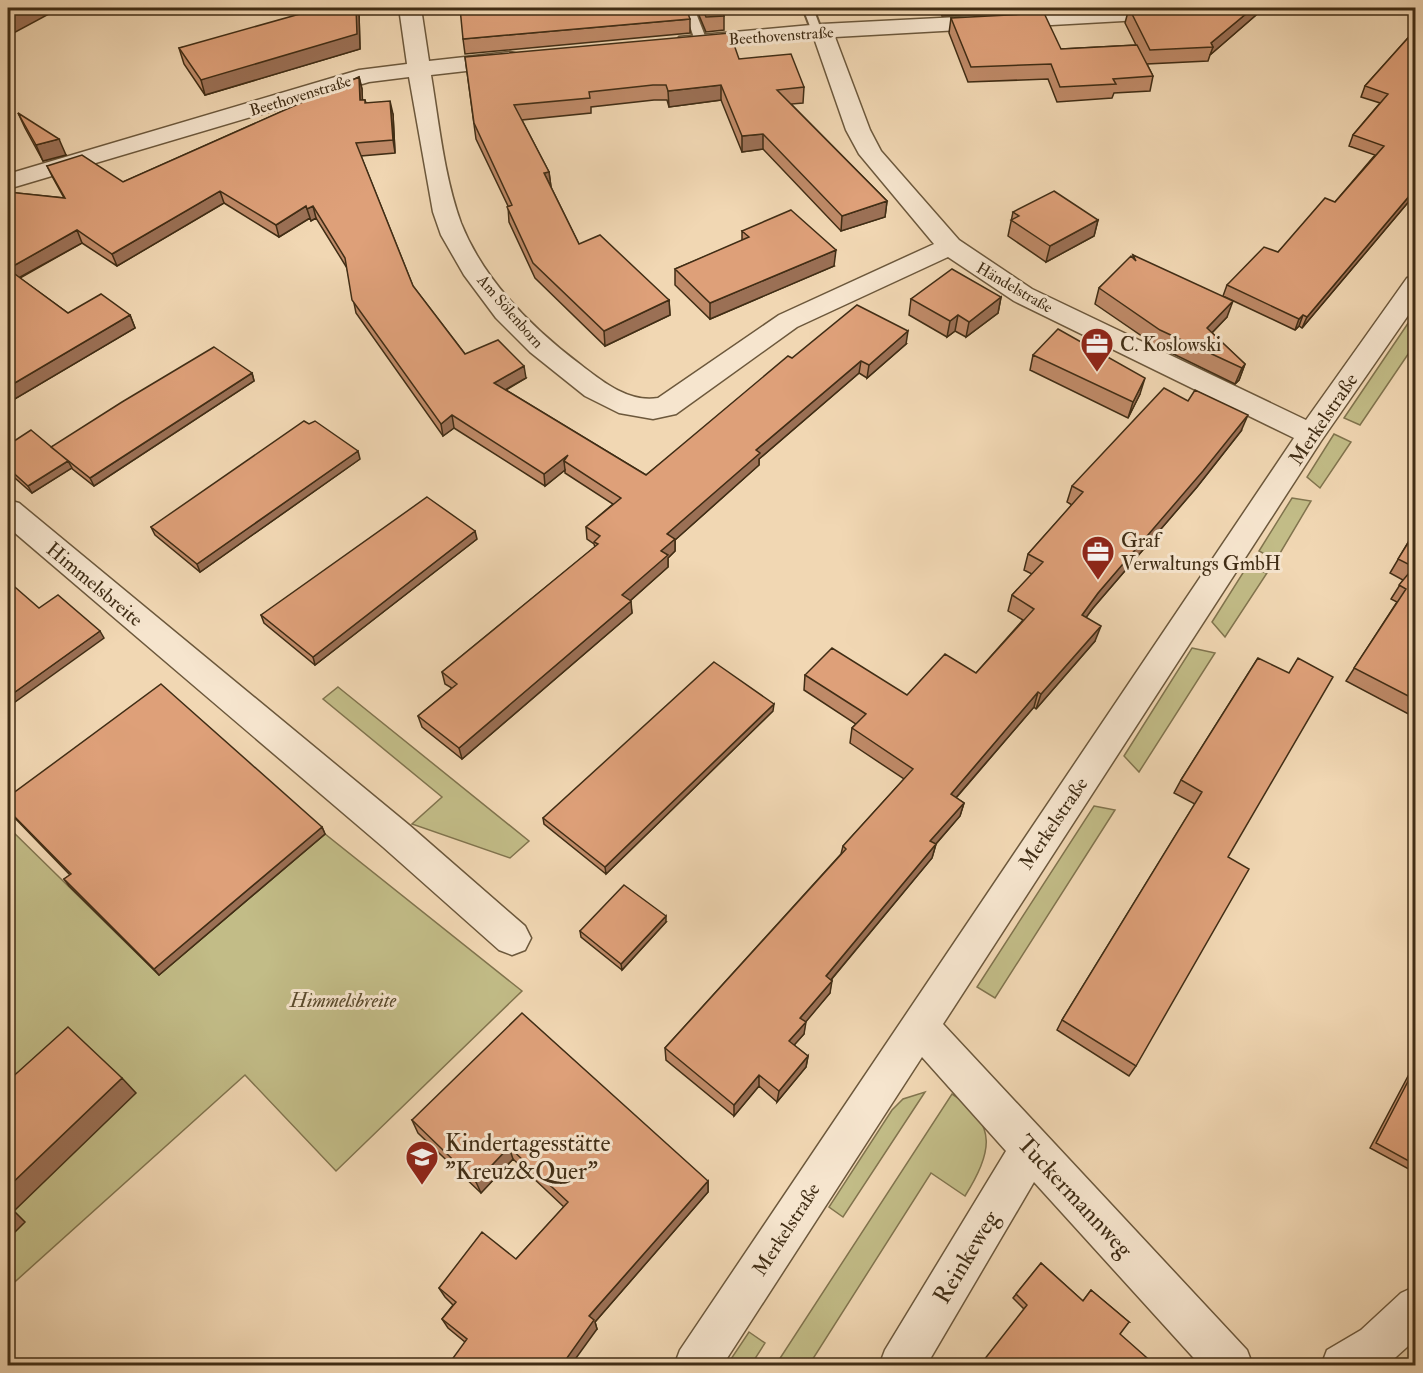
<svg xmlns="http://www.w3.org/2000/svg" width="1423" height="1373" font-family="'IM FELL Double Pica',serif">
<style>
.green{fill:#c2bc87;stroke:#81744e;stroke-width:1.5}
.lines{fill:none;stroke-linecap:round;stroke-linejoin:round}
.lane-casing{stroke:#6c583c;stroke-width:4}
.street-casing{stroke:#6c583c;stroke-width:3}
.lane{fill:#f6e5ce;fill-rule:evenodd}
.street{fill:#f6e5ce;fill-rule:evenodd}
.wall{fill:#bf8a68;stroke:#402d15;stroke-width:1.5}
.shaded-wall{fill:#9b7055;stroke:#402d15;stroke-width:1.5}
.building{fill:#dea079;stroke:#402d15;stroke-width:1.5}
.labels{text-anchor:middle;stroke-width:6;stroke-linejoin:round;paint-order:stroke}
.far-street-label{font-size:16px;fill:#402d15;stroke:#f6e5ce}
.poi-label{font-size:20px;fill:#402d15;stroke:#f6e5ce;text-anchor:start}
.street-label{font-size:20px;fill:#402d15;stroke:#f6e5ce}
.park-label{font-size:20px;font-style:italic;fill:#5a4a2c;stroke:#f6e5ce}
.near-poi-label{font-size:24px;fill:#402d15;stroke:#f6e5ce;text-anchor:start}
.near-street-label{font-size:24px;fill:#402d15;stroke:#f6e5ce}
</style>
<rect width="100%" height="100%" fill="#f1d7b3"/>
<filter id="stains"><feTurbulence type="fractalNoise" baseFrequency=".00333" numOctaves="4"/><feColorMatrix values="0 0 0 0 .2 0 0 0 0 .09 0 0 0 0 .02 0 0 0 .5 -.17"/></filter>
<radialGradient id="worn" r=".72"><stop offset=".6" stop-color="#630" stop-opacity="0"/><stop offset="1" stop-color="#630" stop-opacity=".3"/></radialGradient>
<path class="green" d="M1415,313V344L1360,425L1344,418Z
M1334,434L1351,442L1320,488L1307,477Z
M1292,498L1311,501L1276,560L1259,551Z
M1246,568L1267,573L1225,637L1212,622Z
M1192,648L1215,653L1139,772L1124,756Z
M338,687L529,841L510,858L412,824L442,797L323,699Z
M1094,806L1115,810L995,998L977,987Z
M8,827L159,975L325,834L522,991L336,1171L245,1075L8,1288Z
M925,1092L843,1217L829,1207L892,1110L903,1099Z
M952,1094C1000,1124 991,1155 965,1196L931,1173L809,1365L775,1366Z
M749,1332L765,1343L751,1365H727Z"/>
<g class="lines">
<g class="lane-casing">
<path id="lane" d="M684,8H694L707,41L705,43L695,41Z
M803,8H813L822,32L821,34H813Z"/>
</g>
<g class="street-casing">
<path id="street" d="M399,8H421L429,61L510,52L518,54L521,59L518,64L510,66L431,75C439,123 444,176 461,223C484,281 532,328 581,365C603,382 629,403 658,398L779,315L934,244L859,154L846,130L814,38L687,49L679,47L676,42L679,37L822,24L1137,8H1259L1256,13L1248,14L835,37L870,130L881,151L959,240L1032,289L1306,420L1407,278L1416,276V304L1321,441L943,1024L1247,1350L1253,1366H1201L1034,1182L926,1366H879L885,1350L1006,1151L922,1057L722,1366H674L680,1350L1294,438L1014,301L948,257L797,327L676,414L653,419L619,413L585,396L530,352L496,318L464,275L441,235L433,212L409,77L369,82L8,189V174L359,70L407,64Z
M8,500L19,503L409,825L525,926L531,938L525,950L512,955L499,950L383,847L8,527Z
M1416,1286V1339L1386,1366H1321L1327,1350L1361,1330L1401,1293Z"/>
</g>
<use href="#lane" class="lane"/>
<use href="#street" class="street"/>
</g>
<path class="wall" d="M696,8H722L724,16V30L706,32Z
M939,8H1034L1033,11L942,16Z
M1129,8H1259L1256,15L1210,55L1208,61L1147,64L1153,76L1150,91L1114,93L1112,98L1057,102L1048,79L968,82L949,33L951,18L1061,49L1136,45L1125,23Z
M359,13L360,49L205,95L184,64L179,48Z
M690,19V33L465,54L463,39Z
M1416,29V193L1302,328L1299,326L1295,330L1223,296L1227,285L1278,252L1335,202L1375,155L1349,146L1353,135L1380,103L1361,97L1365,86Z
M465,57L739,59L804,87L803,103L791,104L887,201L885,217L841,231L763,149L742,152L721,100L669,107L667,100H654L591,107V113L522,120L549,172L551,187L579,244L669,300L670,315L605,346L535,278L509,222L508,206L476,139Z
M359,77L362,89V100H365L366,103L393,114L395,153L361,156L413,286L465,354L526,378L506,390L646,475L792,358L906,344L867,378L859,373L759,459V465L675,540V551L668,558V567L630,601L632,613L462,759L422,727L418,716L452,688L445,684L442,672L595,547L594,544L587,539L586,527L613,504L565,473V470L545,486L454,428L443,436L356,313L347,268L316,218L311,221L310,218L279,237L224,203L117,266L82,243L20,278L68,313L130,315L135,328L8,403V192L64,198L53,178L47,166L123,182Z
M18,113L66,155L43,161L25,128Z
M1013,212L1098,220L1094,236L1046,262L1008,236Z
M742,231L834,266L710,319L675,285V269L742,241Z
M1133,255L1227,317L1212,333L1245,364L1239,380L1235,384L1155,345L1095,304L1099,288L1133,258Z
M1001,297L998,313L966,337L955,331L947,337L909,315L911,299Z
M1033,355L1140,394L1128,418L1030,370Z
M252,373L254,381L94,486L71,468L32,493L8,472V445L51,447Z
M1241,431L1197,487L1093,608L1086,617L1095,641L1036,709L1034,707L956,798L964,803L960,816L936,844L932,858L831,980L830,993L805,1022L804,1034L794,1045L808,1056L806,1067L777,1102L759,1086L734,1116L666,1060L665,1048L841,854L843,846L904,779L850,743L852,728L856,724L804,690L805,675L907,695L976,673L1023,620L1008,611L1012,595L1032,574L1024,570L1028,554L1072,505L1067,502L1072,486Z
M360,459L200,572L155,535L151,527Z
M1416,529V718L1346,681L1397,602L1391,599L1403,580L1390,573Z
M477,539L315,665L264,623L261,615Z
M1258,658L1136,1066L1129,1076L1057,1030L1062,1020L1195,804L1174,793L1181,780Z
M773,711L606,874L544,824L543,818Z
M8,797L322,827L325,834L159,975L69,886L64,879L70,875L8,811Z
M666,922L622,970L581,937L580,931Z
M1416,1061V1173L1370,1148Z
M412,1120L708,1181V1192L595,1322L597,1329L465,1342L448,1328L442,1319L453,1305L445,1297L439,1288L516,1259L564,1207L513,1159L481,1193L418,1133Z
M1041,1263L1083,1301L1091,1290L1129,1322L1024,1309L1013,1298Z"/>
<path class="shaded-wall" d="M26,8H46L49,14L8,36V17Z
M356,8H358L359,13L360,49L205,95L201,80Z
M1253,8H1259L1256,15L1210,55L1213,47L1211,43Z
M1260,8H1265L1259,13Z
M359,77L362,89L363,112L360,100Z
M721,85V100L669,107L668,91Z
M390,101L393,114L395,153L393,140Z
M763,134V149L742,152V136Z
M59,139L66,155L43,161L36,145Z
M549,172L551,187L544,173Z
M1416,188V193L1302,328L1307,317Z
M220,191L224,203L117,266L112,254Z
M887,201L885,217L841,231L842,216Z
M306,206L310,218L279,237L276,225Z
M313,206L316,218L311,221L307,209Z
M1098,220L1094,236L1046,262L1050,246Z
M77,230L82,243L13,281L8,269Z
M836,250L834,266L710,319V303Z
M1001,297L998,313L966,337L969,322Z
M669,300L670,315L605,346L604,331Z
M1233,301L1227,317L1201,344L1207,328Z
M130,315L135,328L8,403V387Z
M958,315L955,331L947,337L950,321Z
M1303,315L1299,326L1295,330L1299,319Z
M908,331L906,344L867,378L869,365Z
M861,361L859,373L759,459V465L675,540V551L668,558V567L623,607L622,595L661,551L667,534L756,450Z
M1245,364L1239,380L1235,384L1242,368Z
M524,366L526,378L496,395L494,383Z
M252,373L254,381L94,486L90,478Z
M1145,378L1140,394L1128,418L1133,402Z
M452,415L454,428L443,436L441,424Z
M1248,415L1241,431L1197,487L1093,608L1077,630L1082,615L1098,593Z
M358,451L360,459L200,572L197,564Z
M568,455L564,461L565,470L545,486L544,474Z
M68,461L72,468L32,493L28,486Z
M475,531L477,539L315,665L313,657Z
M631,601L632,613L462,759L459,748Z
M1101,626L1095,641L1036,709L1041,694Z
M100,631L104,638L8,707V697Z
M1038,692L1034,707L947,808L951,794Z
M774,704L773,711L606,874L605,867Z
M964,803L960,816L927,854L930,841Z
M322,827L325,834L159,975L154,969Z
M936,844L932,858L824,988L826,976Z
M666,916V922L622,970L621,964Z
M832,981L830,993L799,1030L800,1018Z
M806,1022L804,1034L788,1052L789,1041Z
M808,1056L806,1067L777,1102L779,1091Z
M759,1075V1086L734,1116V1105Z
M122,1078L136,1093L14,1211L25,1222L8,1239V1187Z
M509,1147L513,1159L481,1193L476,1182Z
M708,1181V1192L595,1322L597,1329L571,1365H562L589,1316Z"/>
<path class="building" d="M8,8H26L8,17Z
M321,8H356L357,34L201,80L179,48Z
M460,8H686L690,19L463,39Z
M702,8H722L724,16L706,17Z
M1129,8H1253L1211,43L1213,47L1150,50Z
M1044,13L1061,49L1137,45L1153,76L1113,79L1116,84L1060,87L1051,64L971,67L951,18Z
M1416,29V188L1307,317L1303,315L1299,319L1227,285L1264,247L1278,252L1325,198L1335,202L1384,146L1353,135L1388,94L1365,86Z
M730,33L739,59L791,54L804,87L777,90L887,201L842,216L763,134L742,136L721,85L668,91L666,85H653L589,92L590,98L514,105L549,172L544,173L579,244L600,235L669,300L604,331L533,263L507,207L512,205L474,123L465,57Z
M359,77L360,100H365V103L390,101L393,140L356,143L413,286L465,354L498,340L524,366L494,383L646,475L788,356L792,358L857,305L908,331L869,365L861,361L756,450L760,453L667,534L675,539L661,551L668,555L622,595L631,601L459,748L418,716L457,684L442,672L598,544L594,542L600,536L586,527L621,498L564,461L568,455L544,474L452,415L441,424L352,300L345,258L313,206L307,209L306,206L276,225L220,191L112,254L77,230L8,269V192L65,198L47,166L82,155L123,182Z
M18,113L59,139L36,145Z
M1054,191L1098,220L1050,246L1011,220L1019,216L1013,212Z
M791,210L836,250L710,303L675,269L749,237L742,231Z
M1133,255L1233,301L1207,328L1245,364L1242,368L1160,330L1099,288L1131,256L1136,261Z
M8,269L68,313L101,294L130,315L8,387Z
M952,269L1001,297L969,322L958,315L950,321L911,299Z
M1058,329L1145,378L1133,402L1033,355Z
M214,347L252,373L90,478L51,447L122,402Z
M1164,388L1188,401L1195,390L1248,415L1203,471L1098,593L1082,615L1101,626L1041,694L1038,692L951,794L964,803L930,841L936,844L826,976L832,981L800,1018L806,1022L789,1041L808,1056L779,1091L759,1075L734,1105L665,1048L846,849L843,846L913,769L852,728L866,714L805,675L832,648L907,695L945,654L976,673L1034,609L1012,595L1043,562L1028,554L1083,492L1072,486Z
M304,421L309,424L315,421L358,451L197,564L151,527Z
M31,430L68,461L28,486L8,468V445Z
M427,497L475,531L313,657L261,615Z
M1416,530V700L1354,668L1406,589L1399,585L1414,567L1398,559Z
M8,581L39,608L58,595L100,631L8,697Z
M1258,658L1289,673L1298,658L1333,677L1228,857L1249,869L1136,1066L1062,1020L1202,792L1181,780Z
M714,662L774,704L605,867L543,818Z
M161,684L322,827L154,969L64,879L71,874L8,810V797Z
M624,885L666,916L621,964L580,931Z
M522,1013L708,1181L589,1316L594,1320L562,1365H448L467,1339L442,1319L456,1302L439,1288L482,1232L516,1259L568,1202L509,1147L476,1182L412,1120Z
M68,1027L122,1078L8,1187V1081Z
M1416,1066V1165L1376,1143Z
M1041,1263L1083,1301L1091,1290L1129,1322L1120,1334L1155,1365H980L1027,1305L1016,1294Z"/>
<defs>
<g id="office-pin" transform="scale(1.725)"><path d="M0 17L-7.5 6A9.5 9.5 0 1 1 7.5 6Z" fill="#8f2418" stroke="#f6e5ce"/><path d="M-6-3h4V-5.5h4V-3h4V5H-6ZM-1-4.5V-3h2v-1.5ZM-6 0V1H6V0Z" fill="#fff"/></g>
<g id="school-pin" transform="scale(1.725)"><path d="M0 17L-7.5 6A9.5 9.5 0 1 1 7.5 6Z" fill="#8f2418" stroke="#f6e5ce"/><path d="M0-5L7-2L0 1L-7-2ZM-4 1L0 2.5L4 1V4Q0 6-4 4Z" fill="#fff"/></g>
</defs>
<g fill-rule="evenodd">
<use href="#office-pin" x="1097" y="344"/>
<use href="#office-pin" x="1098" y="552"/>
<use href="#school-pin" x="422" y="1157"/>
</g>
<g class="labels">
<g class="far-street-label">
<text transform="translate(781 35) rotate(-4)" y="6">Beethovenstraße</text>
<text transform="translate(300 95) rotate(-17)" y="6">Beethovenstraße</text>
<text transform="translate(1015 287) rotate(30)" y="6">Händelstraße</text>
<text transform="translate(511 311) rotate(49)" y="6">Am Sölenborn</text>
</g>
<g class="poi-label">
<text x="1120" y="351">C. Koslowski</text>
<text x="1121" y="547">Graf<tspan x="1121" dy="23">Verwaltungs GmbH</tspan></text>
</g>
<g class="street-label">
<text transform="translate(1323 419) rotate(-56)" y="7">Merkelstraße</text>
<text transform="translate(95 584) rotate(40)" y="7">Himmelsbreite</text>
<text transform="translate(1053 823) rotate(-56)" y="7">Merkelstraße</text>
<text transform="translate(786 1229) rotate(-57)" y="7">Merkelstraße</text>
</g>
<g class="park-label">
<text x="343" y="1007">Himmelsbreite</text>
</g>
<g class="near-poi-label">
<text x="445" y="1151">Kindertagesstätte<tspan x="445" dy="28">"Kreuz&amp;Quer"</tspan></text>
</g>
<g class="near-street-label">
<text transform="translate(1075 1196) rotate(47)" y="8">Tuckermannweg</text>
<text transform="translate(966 1257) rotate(-59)" y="8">Reinkeweg</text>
</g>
</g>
<rect width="1423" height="1373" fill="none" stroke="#f1d7b3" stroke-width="30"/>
<rect x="9" y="9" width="1405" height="1355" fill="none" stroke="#402d15" stroke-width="3"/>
<rect x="15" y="15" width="1393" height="1343" fill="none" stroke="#402d15" stroke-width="1.5"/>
<rect width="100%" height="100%" filter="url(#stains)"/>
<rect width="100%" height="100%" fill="url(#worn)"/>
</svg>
